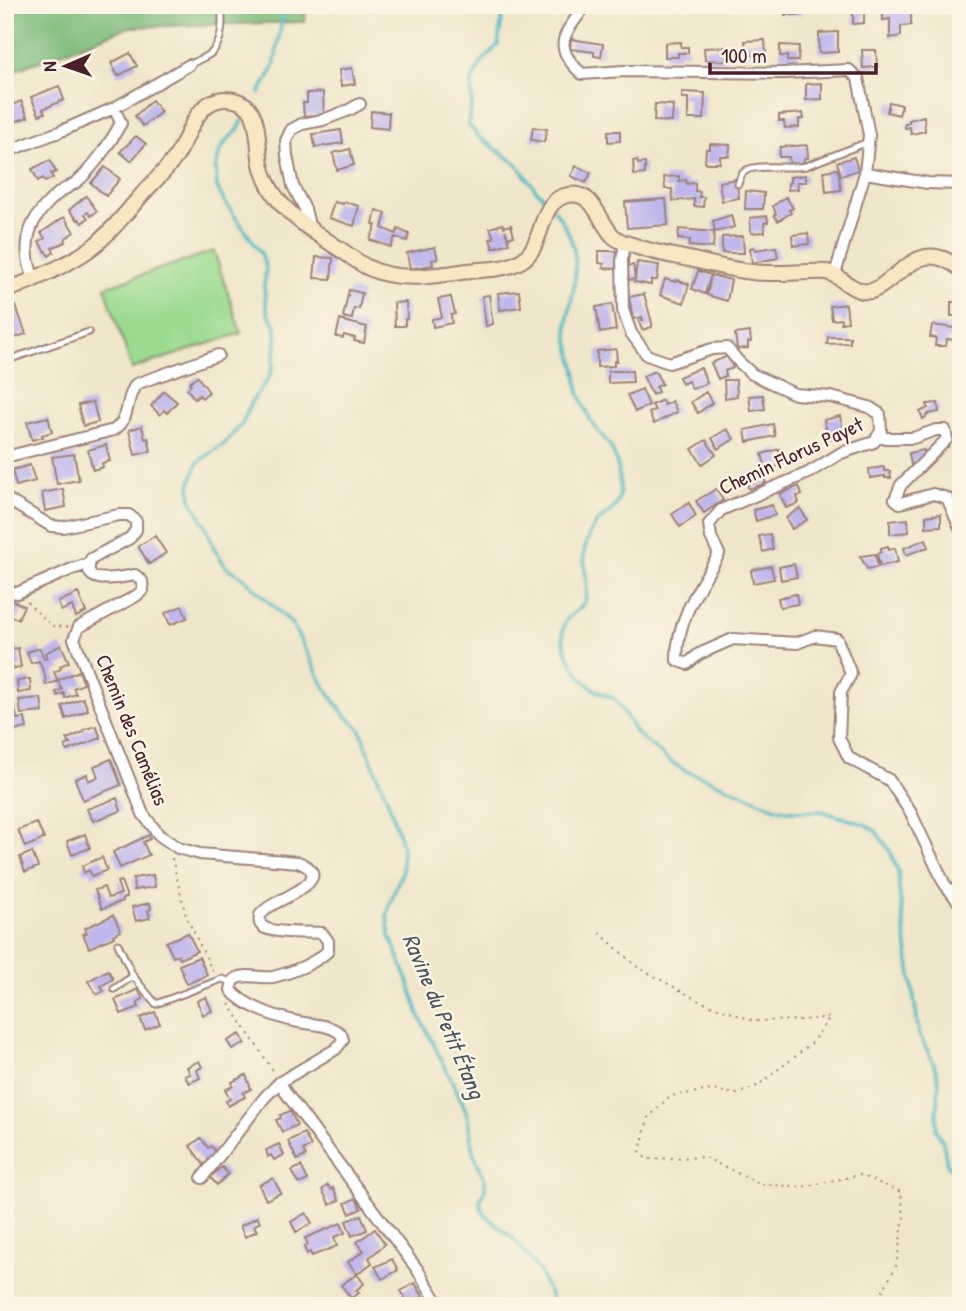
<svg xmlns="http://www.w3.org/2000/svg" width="966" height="1311" font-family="'Patrick Hand',sans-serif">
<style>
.green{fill:#9bdb90;stroke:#727d5e;stroke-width:2}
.forest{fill:#7cbb7a;stroke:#636d52;stroke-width:2}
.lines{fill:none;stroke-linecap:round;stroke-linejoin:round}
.stream{stroke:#4dbac8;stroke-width:3.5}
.building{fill:#bfb7ec}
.lane-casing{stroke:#9d827a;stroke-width:9}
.street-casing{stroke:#9d827a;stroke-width:14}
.secondary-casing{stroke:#9d827a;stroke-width:18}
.path{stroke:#9d827a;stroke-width:2;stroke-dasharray:2 5;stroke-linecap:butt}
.lane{stroke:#fff;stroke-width:5}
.street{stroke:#fff;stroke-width:10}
.secondary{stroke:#f9e7c3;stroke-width:14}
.labels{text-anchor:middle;stroke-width:5;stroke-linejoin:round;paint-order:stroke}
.street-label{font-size:21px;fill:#4a1f2b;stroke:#fcf5e5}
.water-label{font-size:23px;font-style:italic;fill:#4b5562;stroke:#fcf5e5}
</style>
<rect width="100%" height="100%" fill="#fcf5e5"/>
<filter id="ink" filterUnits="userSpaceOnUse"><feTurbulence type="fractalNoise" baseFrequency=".0143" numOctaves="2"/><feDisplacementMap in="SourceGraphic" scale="14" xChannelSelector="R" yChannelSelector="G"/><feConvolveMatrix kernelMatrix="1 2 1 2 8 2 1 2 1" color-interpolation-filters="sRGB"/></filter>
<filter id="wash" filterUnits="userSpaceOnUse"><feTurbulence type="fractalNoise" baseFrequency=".00686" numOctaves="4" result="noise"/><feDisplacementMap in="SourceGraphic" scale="28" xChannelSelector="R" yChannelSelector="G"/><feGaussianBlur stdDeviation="1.57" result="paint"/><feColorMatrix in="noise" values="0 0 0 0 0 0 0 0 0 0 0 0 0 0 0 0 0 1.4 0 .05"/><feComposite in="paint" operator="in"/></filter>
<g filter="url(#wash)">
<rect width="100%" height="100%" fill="#f0e6c9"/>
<path class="green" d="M214,251L241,333L132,369L105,287Z"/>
<path class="forest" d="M5,5H306L305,22L129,27L5,74Z"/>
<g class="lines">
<path class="stream" d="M504,5L498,45L481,63L472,81V101L468,124L479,137L517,164L536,190L549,203
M260,93L274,67L283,14L286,5
M243,120L238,130L226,141L220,151L216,167L217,187L224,201L261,253L266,268L264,287L266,304L268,314L276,326V346L272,369L268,379L252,401L242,424L224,444L202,459L197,464L190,485L191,499L207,528L214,548L226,567L243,577L292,624L324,686L343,713L360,729L379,780L387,798L402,845V872L390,903L387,916L390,936L409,983L419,1015L462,1101L468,1118L473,1152L485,1180V1189L480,1201L481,1207L486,1216L512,1237L538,1269L555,1306
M554,209C577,240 579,261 572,299C569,311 566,323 568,336C570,348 574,360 576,372C578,379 577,386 579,393C582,401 586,410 589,417C594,428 601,434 608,443C616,453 620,475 620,488C620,515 601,512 592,530C576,559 590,569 586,597C584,611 567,613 564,625C558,646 578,678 594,689C601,694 610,695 617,701L636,733L667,759L685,771L706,778L776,808L788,811H821L864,824L876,831L890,851L898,871L899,889L919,1034L934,1064L939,1082L936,1130L943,1142L947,1164L961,1181"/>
</g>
<g id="blocks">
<path class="building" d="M785,5H802V15H785Z
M899,5H911V25L901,26V36L890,38V19L883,20V12L900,11Z
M864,11V23L853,24V12Z
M838,32V52L819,53V33Z
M571,39L603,44L601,57L594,56V52L570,49Z
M765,40L766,54L751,55V52H746L745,41Z
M681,42V47H688V53H678V57H665V43Z
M780,45L799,46L798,61H787V56H780Z
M727,47L726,61L705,60L704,48Z
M862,50H876L877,67L863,68Z
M130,53L137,66L118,76L111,63Z
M352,68L355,84L341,86L339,70Z
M822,83V99L806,100V84Z
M59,86L64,100L43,109L45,113L39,115L31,97Z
M323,92L324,115L304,116L303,103H307V93Z
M682,92L705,93L704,119H688V98H682Z
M152,100L161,112L143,126L135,116Z
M21,101L28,117L12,123L11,120L5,122V108Z
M889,102L902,105L899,115L887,112Z
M655,104L673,105L672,122L654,121Z
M371,111L389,113L388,129L370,127Z
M803,113L804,119H799V127L785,128L784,121H779V115Z
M924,116L925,131L911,134L910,127L905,128V124L909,123V120Z
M533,127L547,129L544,142L531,140Z
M341,130L343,143L315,147L313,134Z
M608,131H620V141L608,142Z
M136,136L146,144L131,161L120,152Z
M710,144L730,145L729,156H720V163H705L706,149H710Z
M807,145L808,158H804V165L790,166L789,157H779L780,147Z
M350,149L354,165L337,170L333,153Z
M854,157L858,170L841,176L837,162Z
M50,160L56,172L51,174L53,178L45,182L43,178L38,181L32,169Z
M637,160L638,164L645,163V174L634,175L633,161Z
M576,166L591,173L586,183L571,176Z
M105,167L120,179L106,196L91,183Z
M838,169L841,190L826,192L824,171Z
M806,175V182H797L798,189L788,190V183H790V177Z
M679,176V181L686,180L687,184L695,183V191L700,192L699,197H704L703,207L694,206V199L673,201L672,189H665L664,177Z
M736,179L739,198L722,201L719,182Z
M746,191L764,193L763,209H745Z
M86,196L97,211L91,216L88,212L85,214L88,218L82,223L79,219L78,220L69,210Z
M786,197L793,208L789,210L791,213L778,221L774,215L776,214L773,206Z
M666,199L668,225L627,228L625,202Z
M334,202L343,204L344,202L359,206L354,226L329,218Z
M376,210L386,213L382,228L396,234L398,229L409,234L407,241L395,237L391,247L370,240L376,225L373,224Z
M731,215L734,227L715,232L713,221Z
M767,216L768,222L764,223L765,232L751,233L750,218Z
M64,217L74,232L66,238L65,242L52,248L54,252L49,256L39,242L45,238L41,233Z
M503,224L504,227L511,225L514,236L508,238L505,230L509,243L493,248L490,239L494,238L490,228Z
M679,229L714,232L713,248L689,246L690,240L678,239Z
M808,233L809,244L793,246L792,235Z
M743,236L744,253H722V237Z
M435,247L438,259L432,260L433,265L410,269L407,253Z
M754,247L755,250L776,247L778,258L752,263L750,248Z
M599,251H618L617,269L603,268L604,264L599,263Z
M316,257L333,258L331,279L314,278Z
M637,262L659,265L657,280H651V285L634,282L635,279L629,280L627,266L633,265L635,278Z
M698,271L711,275L705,294L692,289Z
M711,275L731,280L727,301L707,295Z
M665,279L676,282L677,280L689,284L684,303L660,295Z
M349,290L362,293L359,309L354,308L352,319L343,317Z
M519,291L521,307L500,310L498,293Z
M644,294L652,323V327L642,330L639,321L643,320L642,317L633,319L629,297Z
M489,295L493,324L486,326L482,296Z
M451,297L455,314L451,315L452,323L433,327L432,319L442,317L438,299Z
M406,302L407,319H405V326H395L394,303Z
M951,302H961V316H951Z
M612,304L616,330L600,333L596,307Z
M846,304L848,322L841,323V319L832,320L830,306Z
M16,306L26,334L14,338L12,333L5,335V310Z
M340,320L367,327L364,343L354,341L355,338L344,335L343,338L336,337Z
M932,325L955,328L954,340L947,339L946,346H935L936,338L930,337Z
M750,332L751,342H748V348L737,349L735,334Z
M828,337H850V343L827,344Z
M616,349L617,361H614V366L597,367V351Z
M728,356L733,368L725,371L726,376L718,379L711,363Z
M699,368H701L707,383L692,389L688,381L682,384L679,377Z
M608,371H632L633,382L608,383Z
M655,371L662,384L656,387L658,392L652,395L643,376Z
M197,376L209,392L202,398L199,395L195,399L187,389L191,385L189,383Z
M724,380H736L737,396L725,398Z
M642,389L649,405L635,412L627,395Z
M164,391L177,402L167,413L164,410L160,415L151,406Z
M706,392L712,403L698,413L691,402Z
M763,395L765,409L751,411L749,396Z
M662,400L664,405L672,401L677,412L654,424L649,413L655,410L652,405Z
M93,402L98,422L83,426L78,405Z
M938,403L939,412L929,414L923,419L920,412L928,408L927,404Z
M840,416L844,436L825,440L823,434L827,433L824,420Z
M48,417L52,432L42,435L43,437L32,440L27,422Z
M773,424L775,436L747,442L745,430Z
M142,426L145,439L148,438L151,451L135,455L129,430Z
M727,429L734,439L718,449L712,438Z
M706,440L716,455L702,464L692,449Z
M106,445L110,461L102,463L103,467L93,470L88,450Z
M779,449L783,465L766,469L762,454Z
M924,450L925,455L921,456L922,463L911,465L909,453Z
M74,454L79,480L57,484L52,457Z
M30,465L35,481L16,486L12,470Z
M884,467V471H890L891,478H885V476L870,478L869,469Z
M760,471L766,483L749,489L744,476Z
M799,486L802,495L797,496L799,503L786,508L780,494Z
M63,489L66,507L45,511L42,493Z
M716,489L723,500L704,513L696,501Z
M689,503L696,516L680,527L672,514Z
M772,505L775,515L756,521L753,510Z
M800,508L807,520L792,529L786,518Z
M941,514V526L926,527V516Z
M908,519L909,532L890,534V521Z
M770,534L773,549L763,552L759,536Z
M155,536L166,553L149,564L138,546Z
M926,539L928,547L906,555L904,548Z
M888,546L889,550L895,548L898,562L880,566L877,554L881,552V548Z
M875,554L878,567L867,569L860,556Z
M794,564L797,577L781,580L779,567Z
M771,566L774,579L753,583L751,570Z
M78,593L86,612L76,617L72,606L61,611L58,602Z
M796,594L798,604L780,607L778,598Z
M5,597L24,606L18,619L5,614Z
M182,606L187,618L170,625L165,613Z
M61,645L69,662L60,666L61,669L54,672L58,681L46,685L45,676L39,661L31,663L27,652L40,648L44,659L47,658L45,653Z
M18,648L21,667L10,669L5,650Z
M79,671L84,684L73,688L76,694L65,698L64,693L58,696L56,692L62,690L58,680Z
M30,679L31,691L18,693L17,681Z
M41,698L43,712L21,714L19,700Z
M83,698L88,710L66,719L62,706Z
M14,705L17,719L25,718L27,728L8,732L5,719V707Z
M96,726L101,738L67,751L65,746L70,744L67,739L84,732L83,730Z
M111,759L121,785L83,800L75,779L87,774L88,781L98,777L94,766Z
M117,798L121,811L93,821L87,809Z
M37,823L44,839L25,847L18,830Z
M85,834L90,848L72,855L67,841Z
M149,835L150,839L143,842L149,855L120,868L113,852Z
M32,852L38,867L25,872L20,857Z
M102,857L107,870L92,876L89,870L84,873L82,866Z
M153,875L155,887L134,890L133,878Z
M121,881L127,897L123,898V901L102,909L95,890L104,887L108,898L121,894L117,882Z
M150,903L151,909L148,910L150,918L136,921L132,907Z
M113,915L121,931L113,935L114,937L89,948L83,934L87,933L85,928Z
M188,933L197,951L180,959L178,955L173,957L166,942Z
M199,957L207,975L187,984L179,965Z
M108,970L113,979L101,986L104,991L97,995L88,981Z
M138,989L143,999L137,1002L139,1007L121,1014L115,1000Z
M206,997L212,1011L203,1015L197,1001Z
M155,1012L160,1024L145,1030L140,1018Z
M240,1034L245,1043L232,1049L227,1041Z
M199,1061L202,1067L197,1070L200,1078L189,1083L185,1076L190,1074L187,1067Z
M246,1075L251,1089L243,1093L245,1097L228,1106L226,1101L230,1099L225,1090L233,1086L232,1082Z
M290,1111L297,1125L282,1132L276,1120L281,1118L280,1115Z
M304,1133L311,1146L303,1150L306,1156L297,1160L288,1141Z
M201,1138L208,1148L211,1146L218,1155L204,1165L190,1146Z
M279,1144L284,1155L274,1160L271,1155L268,1157L266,1150Z
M301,1166L308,1180L299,1184L292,1171Z
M222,1167L228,1174L217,1185L210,1177Z
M273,1178L281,1193L266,1200L259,1185Z
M328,1185L331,1190L333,1188L339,1200L330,1205L322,1190Z
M356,1198L361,1209L350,1214L345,1203Z
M306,1213L312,1223L296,1232L291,1222Z
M361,1215L367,1230L352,1236L346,1221Z
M257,1217L260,1222L254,1226L257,1231L245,1237L240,1226Z
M341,1223L345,1233L334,1237L337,1246L312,1256L310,1252L307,1254L304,1247L308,1245L305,1238Z
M375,1229L385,1244L369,1258L372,1263L357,1274L364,1284L356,1290L359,1293L351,1298L341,1285L357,1274L348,1262L364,1251L357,1242Z
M392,1259L398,1270L382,1279L375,1267Z
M415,1283L423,1297L409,1305L401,1291Z"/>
</g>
</g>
<g filter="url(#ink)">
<use href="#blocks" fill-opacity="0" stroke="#9d827a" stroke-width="2"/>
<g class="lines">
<g class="lane-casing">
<path id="lane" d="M189,65C196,61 204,58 210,54C223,43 223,21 221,5
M738,184C740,178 741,173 747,170C759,164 790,169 806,166L868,142
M5,361L89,332
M118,944L133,976L156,1004L222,979L232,982
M114,989L133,976"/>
</g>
<g class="street-casing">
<path id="street" d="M586,5C565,34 550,45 582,74L623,71L784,73L849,70L858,78L869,135L865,173L835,274
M5,152L59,132L114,108L189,65
M865,173L928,183L961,184
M310,229L305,209L293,186L287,156L286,141L291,130L302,124L323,120L349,110L360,104
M625,243L622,260L623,310L631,333L647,355L669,363L712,349L727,348L739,362L752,374L795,394L831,397L869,407L880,414L881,431L874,442L841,453L808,473L721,510L709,524L711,537L719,554C700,587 676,620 677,660L687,664L699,654L733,639L797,643L815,636L837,639L851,674L841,692L839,738L849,758L889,780L911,813L944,883L961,905
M34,279C19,242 30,216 60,192C66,188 73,185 79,180C95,165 111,142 121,123L114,108
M877,438H913L936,430H945L947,439L901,485L895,499L900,503L933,494L947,498L961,530
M5,457L114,430C132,417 124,401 136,384L218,355
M5,498L51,526L63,527L119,515H129L136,521V530L130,538L91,559C79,588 120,577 135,575L142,581L143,590L136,596L79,627L74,639L143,814L159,835L178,848L200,854L298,862C339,878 281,898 269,907C266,909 263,912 260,915C260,920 258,922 262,926C270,934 310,932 322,933L328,941V951C314,964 291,973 273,977C263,979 242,972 234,980C232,982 232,987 231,990C242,1005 276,1017 294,1021C309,1025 328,1023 341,1034L343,1040L336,1049L280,1082L286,1093L417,1269L440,1306
M5,590L17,593L72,569L88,564
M202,1178L265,1097L280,1082"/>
</g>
<g class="secondary-casing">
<path id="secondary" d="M5,291C31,281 75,262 95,245C112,231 125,214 139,198C151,184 164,173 175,158C188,141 193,106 218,100C229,97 245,101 251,111C259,124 258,149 261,164C270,205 305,226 338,248C348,254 358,263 369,268C399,283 438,275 469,271C488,269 510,270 525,258C544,242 539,204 564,196C594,187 598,221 613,236C618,241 625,243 632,245C650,252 670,255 689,259C710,264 731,270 752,272C777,275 802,271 827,272C842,276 853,294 871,291C877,290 884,284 889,280C916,259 929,245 961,269"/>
</g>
<path class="path" d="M27,602L52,626L68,627
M172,858L186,916L214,974
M600,933L636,966L699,1001L754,1021L803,1020L830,1017L811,1044L757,1086L737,1094L712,1090L670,1096L648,1118L640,1151L646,1159L704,1157L760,1184L802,1187L860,1175L901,1192L904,1217L896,1266L875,1306
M229,1004L274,1072"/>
<use href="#lane" class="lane"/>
<use href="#street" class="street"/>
<use href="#secondary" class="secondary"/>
</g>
</g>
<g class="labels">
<g class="street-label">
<text transform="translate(791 456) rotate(-25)" y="7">Chemin Florus Payet</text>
<text transform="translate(132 730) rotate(68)" y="7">Chemin des Camélias</text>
</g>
<g class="water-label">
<text transform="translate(444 1016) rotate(67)" y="8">Ravine du Petit Étang</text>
</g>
</g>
<rect width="966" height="1311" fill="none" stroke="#fcf5e5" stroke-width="28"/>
<g transform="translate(66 66) rotate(268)" stroke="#fcf5e5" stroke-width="5" paint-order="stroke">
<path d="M0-5L12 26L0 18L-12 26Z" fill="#4a1f2b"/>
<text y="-10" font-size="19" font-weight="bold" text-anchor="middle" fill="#4a1f2b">N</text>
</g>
<path d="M710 63v10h166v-10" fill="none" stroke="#4a1f2b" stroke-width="3.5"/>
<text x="721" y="63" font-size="21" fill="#4a1f2b" stroke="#fcf5e5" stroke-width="5" paint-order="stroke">100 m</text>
</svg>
